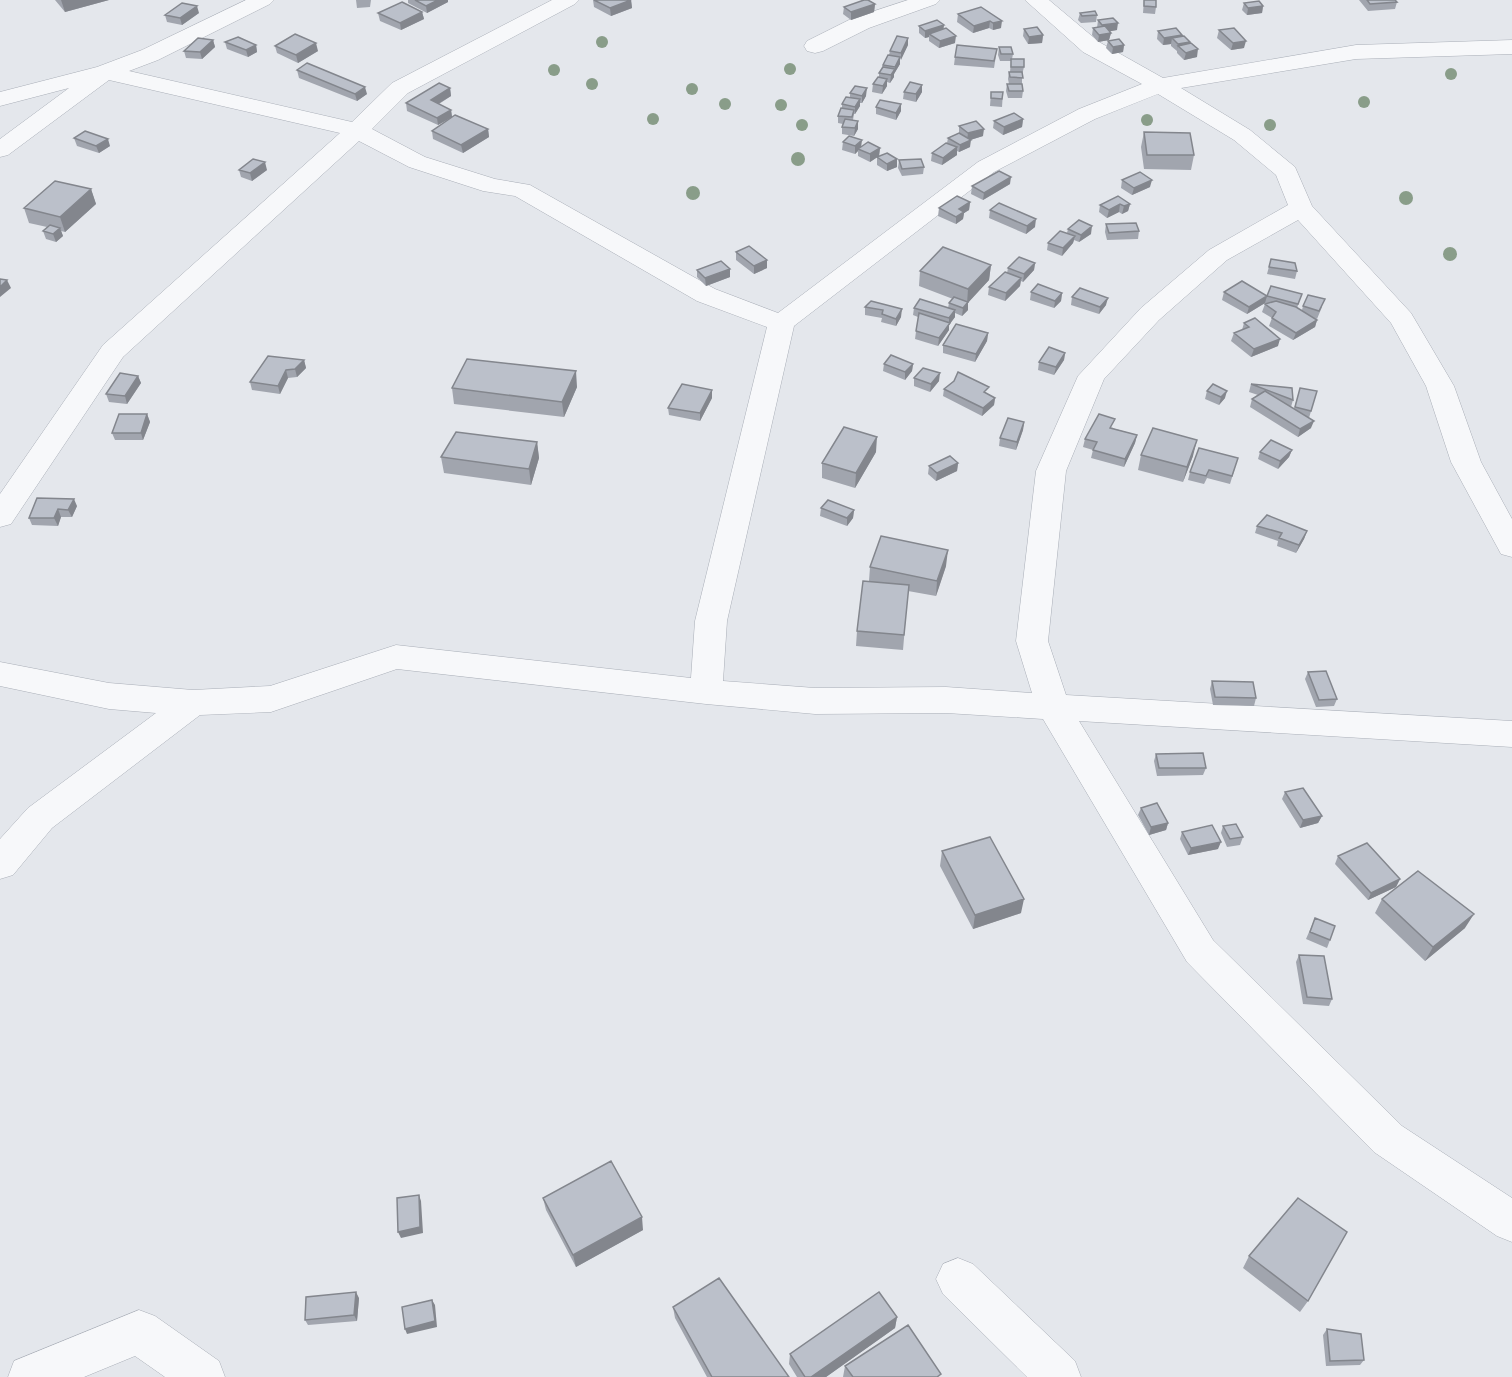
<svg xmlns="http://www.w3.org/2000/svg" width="1512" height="1377" font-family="Figtree,sans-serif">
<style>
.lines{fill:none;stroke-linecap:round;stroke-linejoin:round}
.minor-casing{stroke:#a9aeb7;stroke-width:1}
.minor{fill:#f7f8fa;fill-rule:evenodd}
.tree{fill:#899d89}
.wall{fill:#a1a5ae}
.shaded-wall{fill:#83868d}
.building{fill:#bbc0ca;stroke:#83868d;stroke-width:1.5}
</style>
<rect width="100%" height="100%" fill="#e4e7ec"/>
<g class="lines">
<g class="minor-casing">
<path id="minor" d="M246,0H274L270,4L158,60L129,71L352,122L392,83L552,0H579L575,4L408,93L372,129L425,157L495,179L530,185L715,289L778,313L978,162L1079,109L1142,84L1083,52L1025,0H1049L1099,42L1163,78L1356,45L1512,40V54L1356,59L1181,88L1250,130L1295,167L1312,206L1411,313L1454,386L1481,462L1512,519V557L1501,554L1451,462L1426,386L1391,323L1298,220L1227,260L1159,320L1104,379L1066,471L1048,641L1066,695L1512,721V747L1079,721L1213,940L1402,1126L1512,1198V1242L1497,1236L1374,1152L1187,962L1043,719L946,713L815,714L706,704L397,669L271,712L200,715L52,828L13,875L0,879V839L28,808L156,713L109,709L0,686V662L109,683L193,690L270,686L396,645L691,678L695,621L767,327L697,301L515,196L483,191L409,167L359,141L123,357L11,524L0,527V494L103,345L340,133L109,80L8,155L0,157V139L69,88L0,106V92L97,67L142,50ZM1158,94L1234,140L1276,175L1288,205L1209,250L1141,308L1078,376L1036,471L1016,641L1032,693L946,687L815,688L723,681L727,621L794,326L994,172L1095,119Z
M908,0H940L936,4L869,28L823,51L815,53L807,51L804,46L807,41L853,18Z
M958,1258L973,1264L1075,1361L1081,1377H1027L943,1294L936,1279L943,1264Z
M139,1310L155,1316L219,1361L225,1377H165L135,1356L84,1377H8L14,1361Z"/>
</g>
<use href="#minor" class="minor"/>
</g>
<g class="tree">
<circle cx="602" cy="42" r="6"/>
<circle cx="790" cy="69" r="6"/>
<circle cx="554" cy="70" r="6"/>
<circle cx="1451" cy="74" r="6"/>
<circle cx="592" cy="84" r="6"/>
<circle cx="692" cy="89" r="6"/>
<circle cx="1364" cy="102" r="6"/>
<circle cx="725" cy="104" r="6"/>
<circle cx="781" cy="105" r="6"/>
<circle cx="653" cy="119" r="6"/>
<circle cx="1147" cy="120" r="6"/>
<circle cx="802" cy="125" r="6"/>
<circle cx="1270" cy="125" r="6"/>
<circle cx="798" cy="159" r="7"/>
<circle cx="693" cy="193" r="7"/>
<circle cx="1406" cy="198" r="7"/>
<circle cx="1450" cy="254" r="7"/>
</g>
<path class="wall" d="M55,0H109L65,12Z
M356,0H371L370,7L357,8Z
M408,0H448V2L427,13L408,3Z
M593,0H631L632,8L611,16L594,7Z
M1144,0H1156V7L1155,14L1143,13Z
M1359,0H1395L1397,2L1395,9L1368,11Z
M1244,3L1263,6L1262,13L1247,15L1242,10Z
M875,4L874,12L851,20L843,14L844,7Z
M981,7L1001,28L993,30L989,28L973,33L957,22L958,14Z
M422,12L424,19L401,30L380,21L378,13Z
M199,13L182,25L167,22L165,15Z
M1080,13L1097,15L1096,22L1081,23L1078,20Z
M1098,20L1117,30L1109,31L1111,33L1109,40L1098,42L1092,35L1093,28H1097Z
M944,25L943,29L955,43L939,48L929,41V37L925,38L919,33V26Z
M1024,29L1043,35L1042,43L1028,44L1023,36Z
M1219,30L1244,48L1231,50L1217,38Z
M1158,31L1182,35V36L1190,42V44L1197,57L1184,60L1177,53V51L1171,46V44L1163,45L1157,39Z
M213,40L215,47L202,59L186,58L184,51Z
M1108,41L1124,45L1123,52L1112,54L1106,48Z
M225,42L256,45L257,52L248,57L227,49Z
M908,45L900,60V64L894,74V77L890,83L887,82V86L882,94L872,92L873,84L879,77V73L883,65L889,55L890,51Z
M275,46L318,51L298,63L277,53Z
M999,47L1013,54L1012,59L1024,67L1022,75V84L1023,91L1022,98H1008L1006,91L1007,84H1009L1008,79L1009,72H1010L1011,61H1000L998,55Z
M997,49L994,68L954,65L955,57Z
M297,70L367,94L357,101L299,78Z
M450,88L451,96L439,104L451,110L452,117L488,129L489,137L463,153L433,139L432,131L451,118L438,125L407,111L406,103Z
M904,92H922L916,102L903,99Z
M991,92H1003L1002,107L990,106Z
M850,93L866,96L862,103H860V106L855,114H854L853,120L858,129L854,136L842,134V127L843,124L838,123V116L842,108V104L850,97Z
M876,107L901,111L896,120L876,114Z
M1023,119L1022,127L1003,135L993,128L994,121Z
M959,126L983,136L970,140V147L959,152L957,151V155L942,165L931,161L932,153L947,143L948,138L959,133Z
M1144,132L1194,155L1191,170L1144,169L1141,147Z
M74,138L110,146L99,153L77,146Z
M843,142L861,147L880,148L879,156L870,162L858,156V151L855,154L842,150Z
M877,157L897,159V167L887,171L877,165Z
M899,160L924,167L923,174L902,176L898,168Z
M239,170H267L252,181L241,177Z
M1122,180L1150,187L1132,195L1121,188Z
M1010,184L983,200L971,194L972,186Z
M91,189L96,204L65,232L61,231L63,236L56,242L46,239L43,231L47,227L29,223L24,208Z
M970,202L969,210L964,213L963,219L956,224L938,216L939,208Z
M1130,204L1128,211L1122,214L1119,212L1107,218L1099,212L1100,205Z
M990,210L1035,227L1026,234L989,218Z
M1106,224L1139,231L1138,239L1107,240L1105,232Z
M1068,229L1091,234L1079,242L1074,240L1073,243L1062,256L1047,250L1048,243L1067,233Z
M736,252L767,260V268L754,274L736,260Z
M1271,259L1297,271L1295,279L1267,274Z
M1035,263L1034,270L1023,282L1021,281L1020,286L1005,301L988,295L989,287L1007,273L1008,268Z
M991,265L989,280L968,302V310L962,316L955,313V317L949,325V330L938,346L915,339L918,317L913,315L914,308H948L949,303L953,299L919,286L920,271Z
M697,270L730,277L706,286L697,277Z
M1031,292L1062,293L1061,301L1054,308L1030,300Z
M1224,292L1267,296L1302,294L1297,308L1302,310L1303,306L1322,307L1317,319L1315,318L1317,320L1315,327L1293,340L1269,326L1272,318L1262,312L1265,304H1266L1265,303L1247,314L1222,300Z
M1072,297L1106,305L1099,314L1071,305Z
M871,301L901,317L896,326L881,322L882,318L865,315V307Z
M1244,323L1278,346L1251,357L1231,341L1234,333L1242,330Z
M988,333L987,341L975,362L943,353V345Z
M1065,353L1064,360L1054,375L1038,370L1039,362Z
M304,360L306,368L297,377L288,378L280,394L252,390L250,382Z
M884,364H913L912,371L905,380L883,371Z
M138,376L141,383L127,404L109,402L106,394Z
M914,378L939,381L930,392L914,386Z
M1251,384L1293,400L1291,407L1294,409L1300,388L1317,391L1309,418L1311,428L1298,437L1250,407L1252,399L1258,395L1249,392Z
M577,387L564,417L454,404L452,388Z
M944,389L988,394L995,398L994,405L982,416L943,396Z
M1207,391L1225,398L1219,405L1205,399Z
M712,398L700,421L669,415L668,408Z
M147,414L150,422L143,440H115L112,433Z
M1024,422L1023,430L1016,450L999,446L1000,438Z
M1113,427L1112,428L1137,435L1135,443L1124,467L1091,458L1093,450L1083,447L1085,439Z
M537,442L539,458L531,485L444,473L441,457Z
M1292,450L1289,457L1278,469L1258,459L1260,452Z
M876,452L855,488L822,478V463Z
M1141,455L1193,456L1183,482L1138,470Z
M1238,458L1230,484L1207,478L1204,484L1188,480L1190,472Z
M958,463L957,471L936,481L928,474L929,466Z
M37,498L77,506L72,517H61L58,526L32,525L29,518Z
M821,508L854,510L853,518L847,526L820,516Z
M1257,526L1307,531L1304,539L1296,553L1277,546L1278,541L1255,533Z
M946,566L936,596L908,591L903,650L856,646L857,631L869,581L870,567Z
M1308,672L1337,699L1334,706L1316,707L1305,679Z
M1212,681L1256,698L1254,706L1213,705L1210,689Z
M1156,754L1206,768L1203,775L1157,776L1154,761Z
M1285,792L1322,816L1318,823L1300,828L1282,799Z
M1141,808L1168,823L1166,830L1149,835L1138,815Z
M1223,826L1243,837L1240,845L1227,847L1221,833Z
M1182,832L1218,849L1188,855L1180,839Z
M942,851L1021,913L973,929L940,866Z
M1338,856L1400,879L1396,887L1368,900L1335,864Z
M1382,899L1465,928L1425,961L1375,913Z
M1315,918L1330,940L1327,948L1306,939Z
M1299,955L1332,999L1329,1006L1303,1004L1296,962Z
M543,1198L643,1230L576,1267L546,1210Z
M1249,1256L1308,1301L1300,1312L1243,1268Z
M359,1298L357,1321L308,1325L305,1320Z
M673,1307L789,1377H707L675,1318Z
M897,1317L895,1328L826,1377H797L789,1364L790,1354Z
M1327,1329L1364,1360L1360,1365L1326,1366L1323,1335Z
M845,1366L940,1377H843Z"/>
<path class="shaded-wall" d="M61,0H109L65,12Z
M438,0H448V2L427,13L426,6Z
M631,0L632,8L611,16L610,8Z
M875,4L874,12L851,20V12Z
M197,6L199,13L182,25L180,18Z
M1263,6L1262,13L1247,15L1248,8Z
M422,12L424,19L401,30L400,23Z
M990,21L989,28L973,33L974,26Z
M1002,21L1001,28L993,30V23Z
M1118,23L1117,30L1101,33L1102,25Z
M944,25L943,32L929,34V37L925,38V31Z
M1111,33L1109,40L1098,42L1099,35Z
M1043,35L1042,43L1028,44L1029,37Z
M1182,35L1181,42L1172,38L1171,44L1163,45L1164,38Z
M956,36L955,43L939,48L940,41Z
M908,38V45L901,60V53Z
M213,40L215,47L202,59L200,52Z
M1246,41L1244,48L1231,50L1233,43Z
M1190,42L1188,49L1178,46L1177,51L1178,44Z
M316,43L318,51L298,63L296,55Z
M256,45L257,52L248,57L246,50Z
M1124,45L1123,52L1112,54L1113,47Z
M1198,49L1197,57L1184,60L1186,53Z
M900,57V64L894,74V77L890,83L891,75L895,69V67Z
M887,79V86L882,94L883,86Z
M922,85V92L916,102V94Z
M365,87L367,94L357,101L355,94Z
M450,88L451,96L433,107L431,100Z
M867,88L866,96L862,103V96Z
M860,99V106L855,114V107Z
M901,104V111L896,120V113Z
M451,110L452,117L438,125L437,118Z
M1023,119L1022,127L1003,135L1004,127Z
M858,121V129L854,136L855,128Z
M488,129L489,137L463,153L461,145Z
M984,129L983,136L967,141L968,133Z
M108,139L110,146L99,153L96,146Z
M862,140L861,148L858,149V151L855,154V146Z
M971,140L970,147L959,152L960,145Z
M957,147V155L942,165L943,158Z
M880,148L879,156L870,162V154Z
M897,159V167L887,171V164Z
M265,162L267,170L252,181L250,173Z
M1011,177L1010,184L983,200L984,193Z
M1152,180L1150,187L1132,195L1134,188Z
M91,189L96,204L65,232L60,217Z
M970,202L969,210L964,213L963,219L956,224V217L959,209Z
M1120,204L1119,212L1107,218L1109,210Z
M1130,204L1128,211L1122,214L1124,206Z
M1036,219L1035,227L1026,234L1027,226Z
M1092,226L1091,234L1079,242L1081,235Z
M60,228L63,236L56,242L53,234Z
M1075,236L1073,243L1062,256L1063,248Z
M767,260V268L754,274V266Z
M1035,263L1034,270L1023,282L1024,274Z
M991,265L989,280L967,304L968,289Z
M730,269V277L706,286L705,278Z
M1021,278L1020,286L1005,301L1006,293Z
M7,280L11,288L0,297V287Z
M1062,293L1061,301L1054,308L1055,301Z
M1267,296L1265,303L1247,314L1249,307Z
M1108,298L1106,305L1099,314L1100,307Z
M968,302V310L962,316L963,308Z
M902,309L901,317L896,326V319Z
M955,310V317L949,325V330L938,346L939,338L949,324V318Z
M1317,320L1315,327L1293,340L1296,333Z
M988,333L987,341L975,362L976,354Z
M1280,339L1278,346L1251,357L1254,349Z
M1065,353L1064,360L1054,375L1056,367Z
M304,360L306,368L297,377L295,369Z
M913,364L912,371L905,380V372Z
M286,370L288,378L280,394L278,386Z
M576,371L577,387L564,417L562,402Z
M940,373L939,381L930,392L931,384Z
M138,376L141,383L127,404L125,396Z
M712,390V398L700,421V413Z
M1227,391L1225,398L1219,405L1221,397Z
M995,398L994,405L982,416L983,408Z
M147,414L150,422L143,440L141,433Z
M1314,421L1311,428L1298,437L1300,429Z
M1024,422L1023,430L1016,450L1017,442Z
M1137,435L1135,443L1124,467L1125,459Z
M877,437L876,452L855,488L856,473Z
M1197,440L1193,456L1183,482L1187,467Z
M537,442L539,458L531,485L529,469Z
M1292,450L1289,457L1278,469L1280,461Z
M958,463L957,471L936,481L937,473Z
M74,499L77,506L72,517L68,510Z
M58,509L61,517L58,526L54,518Z
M854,510L853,518L847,526V518Z
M1307,531L1304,539L1296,553L1299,545Z
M948,550L946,566L936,596L937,581Z
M1322,816L1318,823L1300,828L1303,820Z
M1168,823L1166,830L1149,835L1151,827Z
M1221,842L1218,849L1188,855L1191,848Z
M1400,879L1396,887L1368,900L1371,893Z
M1024,899L1021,913L973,929L975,915Z
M1474,914L1465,928L1425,961L1433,947Z
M419,1195L421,1201L423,1233L401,1238L398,1232Z
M642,1217L643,1230L576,1267L573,1255Z
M356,1292L359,1298L357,1321L354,1315Z
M432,1300L435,1305L437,1327L407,1334L405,1329Z
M897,1317L895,1328L826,1377H811Z"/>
<path class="building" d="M415,0H438L426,6Z
M594,0H631L610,8Z
M864,0H868L875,4L851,12L844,7Z
M1144,0H1156V7L1144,6Z
M1367,0H1395L1397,2L1370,4Z
M1259,1L1263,6L1248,8L1244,3Z
M402,2L422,12L400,23L378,13Z
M182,3L197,6L180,18L165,15Z
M981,7L1002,21L993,23L990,21L974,26L958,14Z
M1095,11L1097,15L1082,16L1080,13Z
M1113,18L1118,23L1102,25L1098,20Z
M937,20L944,25L925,31L919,26Z
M1105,26L1111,33L1099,35L1093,28Z
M1037,27L1043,35L1029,37L1024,29Z
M946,28L956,36L940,41L929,34Z
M1176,28L1182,35L1164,38L1158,31Z
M1234,28L1246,41L1233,43L1219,30Z
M295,34L316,43L296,55L275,46Z
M897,36L908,38L901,53L890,51Z
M1184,36L1190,42L1178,44L1172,38Z
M238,37L256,45L246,50L225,42Z
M198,38L213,40L200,52L184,51Z
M1119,39L1124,45L1113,47L1108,41Z
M1191,43L1198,49L1186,53L1178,46Z
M957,45L997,49L994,61L955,57Z
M999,47H1011L1013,54H1001Z
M888,55L900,57L895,67L883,65Z
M1011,59H1024V67H1011Z
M307,63L365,87L355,94L297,70Z
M883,67L895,69L891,75L879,73Z
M1009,72H1022L1023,78L1010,77Z
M878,77L887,79L883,86L873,84Z
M910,82L922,85L916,94L904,92Z
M439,83L450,88L431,100L451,110L437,118L406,103Z
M1007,84H1022L1023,91H1009Z
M855,86L867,88L862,96L850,93Z
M991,92H1003L1002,99L991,98Z
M846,97L860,99L855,107L842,104Z
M880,100L901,104L896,113L876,107Z
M841,108L854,110L852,117L838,116Z
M1014,113L1023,119L1004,127L994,121Z
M455,115L488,129L461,145L432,131Z
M845,119L858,121L855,128L842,127Z
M976,121L984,129L968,133L959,126Z
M85,131L108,139L96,146L74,138Z
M1144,132L1190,133L1194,155H1147Z
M959,133L971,140L960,145L948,138Z
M849,136L862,140L855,146L843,142Z
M868,142L880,148L870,154L858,149Z
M946,143L957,147L943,158L932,153Z
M887,153L897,159L887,164L877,157Z
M253,159L265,162L250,173L239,170Z
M921,159L924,167L902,169L899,160Z
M999,171L1011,177L984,193L972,186Z
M1140,172L1152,180L1134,188L1122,180Z
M55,181L91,189L60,217L24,208Z
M957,196L970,202L959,209L964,212L956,217L939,208Z
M1118,196L1130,204L1124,206L1120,204L1109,210L1100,205Z
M999,203L1036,219L1027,226L990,210Z
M1079,220L1092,226L1081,235L1068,229Z
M1136,223L1139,231L1109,233L1106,224Z
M50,225L60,228L53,234L43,231Z
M1060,231L1075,236L1063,248L1048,243Z
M749,246L767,260L754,266L736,252Z
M943,247L991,265L968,289L920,271Z
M1019,257L1035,263L1024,274L1008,268Z
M1271,259L1295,263L1297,271L1269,267Z
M721,261L730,269L705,278L697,270Z
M1005,272L1021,278L1006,293L989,287Z
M0,279L7,280L0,287Z
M1242,281L1267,296L1249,307L1224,292Z
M1038,284L1062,293L1055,301L1031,292Z
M1271,286L1302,294L1298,304L1267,296Z
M1080,288L1108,298L1100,307L1072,297Z
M1308,295L1325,299L1319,311L1303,306Z
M954,297L968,302L963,308L949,303Z
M920,299L955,310L949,318L914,308Z
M871,301L902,309L896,319L882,314L883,310L865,307Z
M1276,301L1296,307L1317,320L1296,333L1272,318L1276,312L1265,304Z
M919,313L950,323L939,338L916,331Z
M1255,318L1280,339L1254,349L1234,333L1249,327L1244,323Z
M956,324L988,333L976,354L943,345Z
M1049,347L1065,353L1056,367L1039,362Z
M891,355L913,364L905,372L884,364Z
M268,356L304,360L295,369L286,370L278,386L250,382Z
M467,359L576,371L562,402L452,388Z
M923,368L940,373L931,384L914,378Z
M958,372L989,387L984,392L995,398L983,408L944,389L954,381Z
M120,373L138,376L125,396L106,394Z
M682,384L712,390L700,413L668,408Z
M1213,384L1227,391L1221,397L1207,391Z
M1251,384L1292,388L1293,400Z
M1300,388L1317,391L1311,411L1295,407Z
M1265,391L1314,421L1300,429L1252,399Z
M119,414H147L141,433H112Z
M1099,414L1115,419L1110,428L1137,435L1125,459L1093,450L1097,442L1085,439Z
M1008,418L1024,422L1017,442L1000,438Z
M844,427L877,437L856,473L822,463Z
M1153,428L1197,440L1187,467L1141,455Z
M456,432L537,442L529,469L441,457Z
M1271,440L1292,450L1280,461L1260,452Z
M1199,448L1238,458L1232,476L1209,470L1206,476L1190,472Z
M950,456L958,463L937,473L929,466Z
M37,498L74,499L68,510L58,509L54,518H29Z
M828,500L854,510L847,518L821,508Z
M1267,515L1307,531L1299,545L1279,538L1282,533L1257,526Z
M881,536L948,550L937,581L870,567Z
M863,581L909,585L904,635L857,631Z
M1326,671L1337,699L1319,700L1308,672Z
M1212,681L1253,682L1256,698L1215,697Z
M1203,753L1206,768H1159L1156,754Z
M1303,788L1322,816L1303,820L1285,792Z
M1157,803L1168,823L1151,827L1141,808Z
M1236,824L1243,837L1230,839L1223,826Z
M1212,825L1221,842L1191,848L1182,832Z
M990,837L1024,899L975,915L942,851Z
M1367,843L1400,879L1371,893L1338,856Z
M1418,871L1474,914L1433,947L1382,899Z
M1315,918L1335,926L1330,940L1310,932Z
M1299,955L1324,956L1332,999L1307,997Z
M611,1161L642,1217L573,1255L543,1198Z
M419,1195L420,1227L398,1232L397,1198Z
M1298,1198L1347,1232L1308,1301L1249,1256Z
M719,1278L789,1377H712L673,1307Z
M356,1292L354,1315L305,1320L306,1297Z
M879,1292L897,1317L811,1377H805L790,1354Z
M432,1300L435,1321L405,1329L402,1307Z
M908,1325L941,1374L937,1377H853L845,1366Z
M1327,1329L1361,1334L1364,1360L1330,1361Z"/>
</svg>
